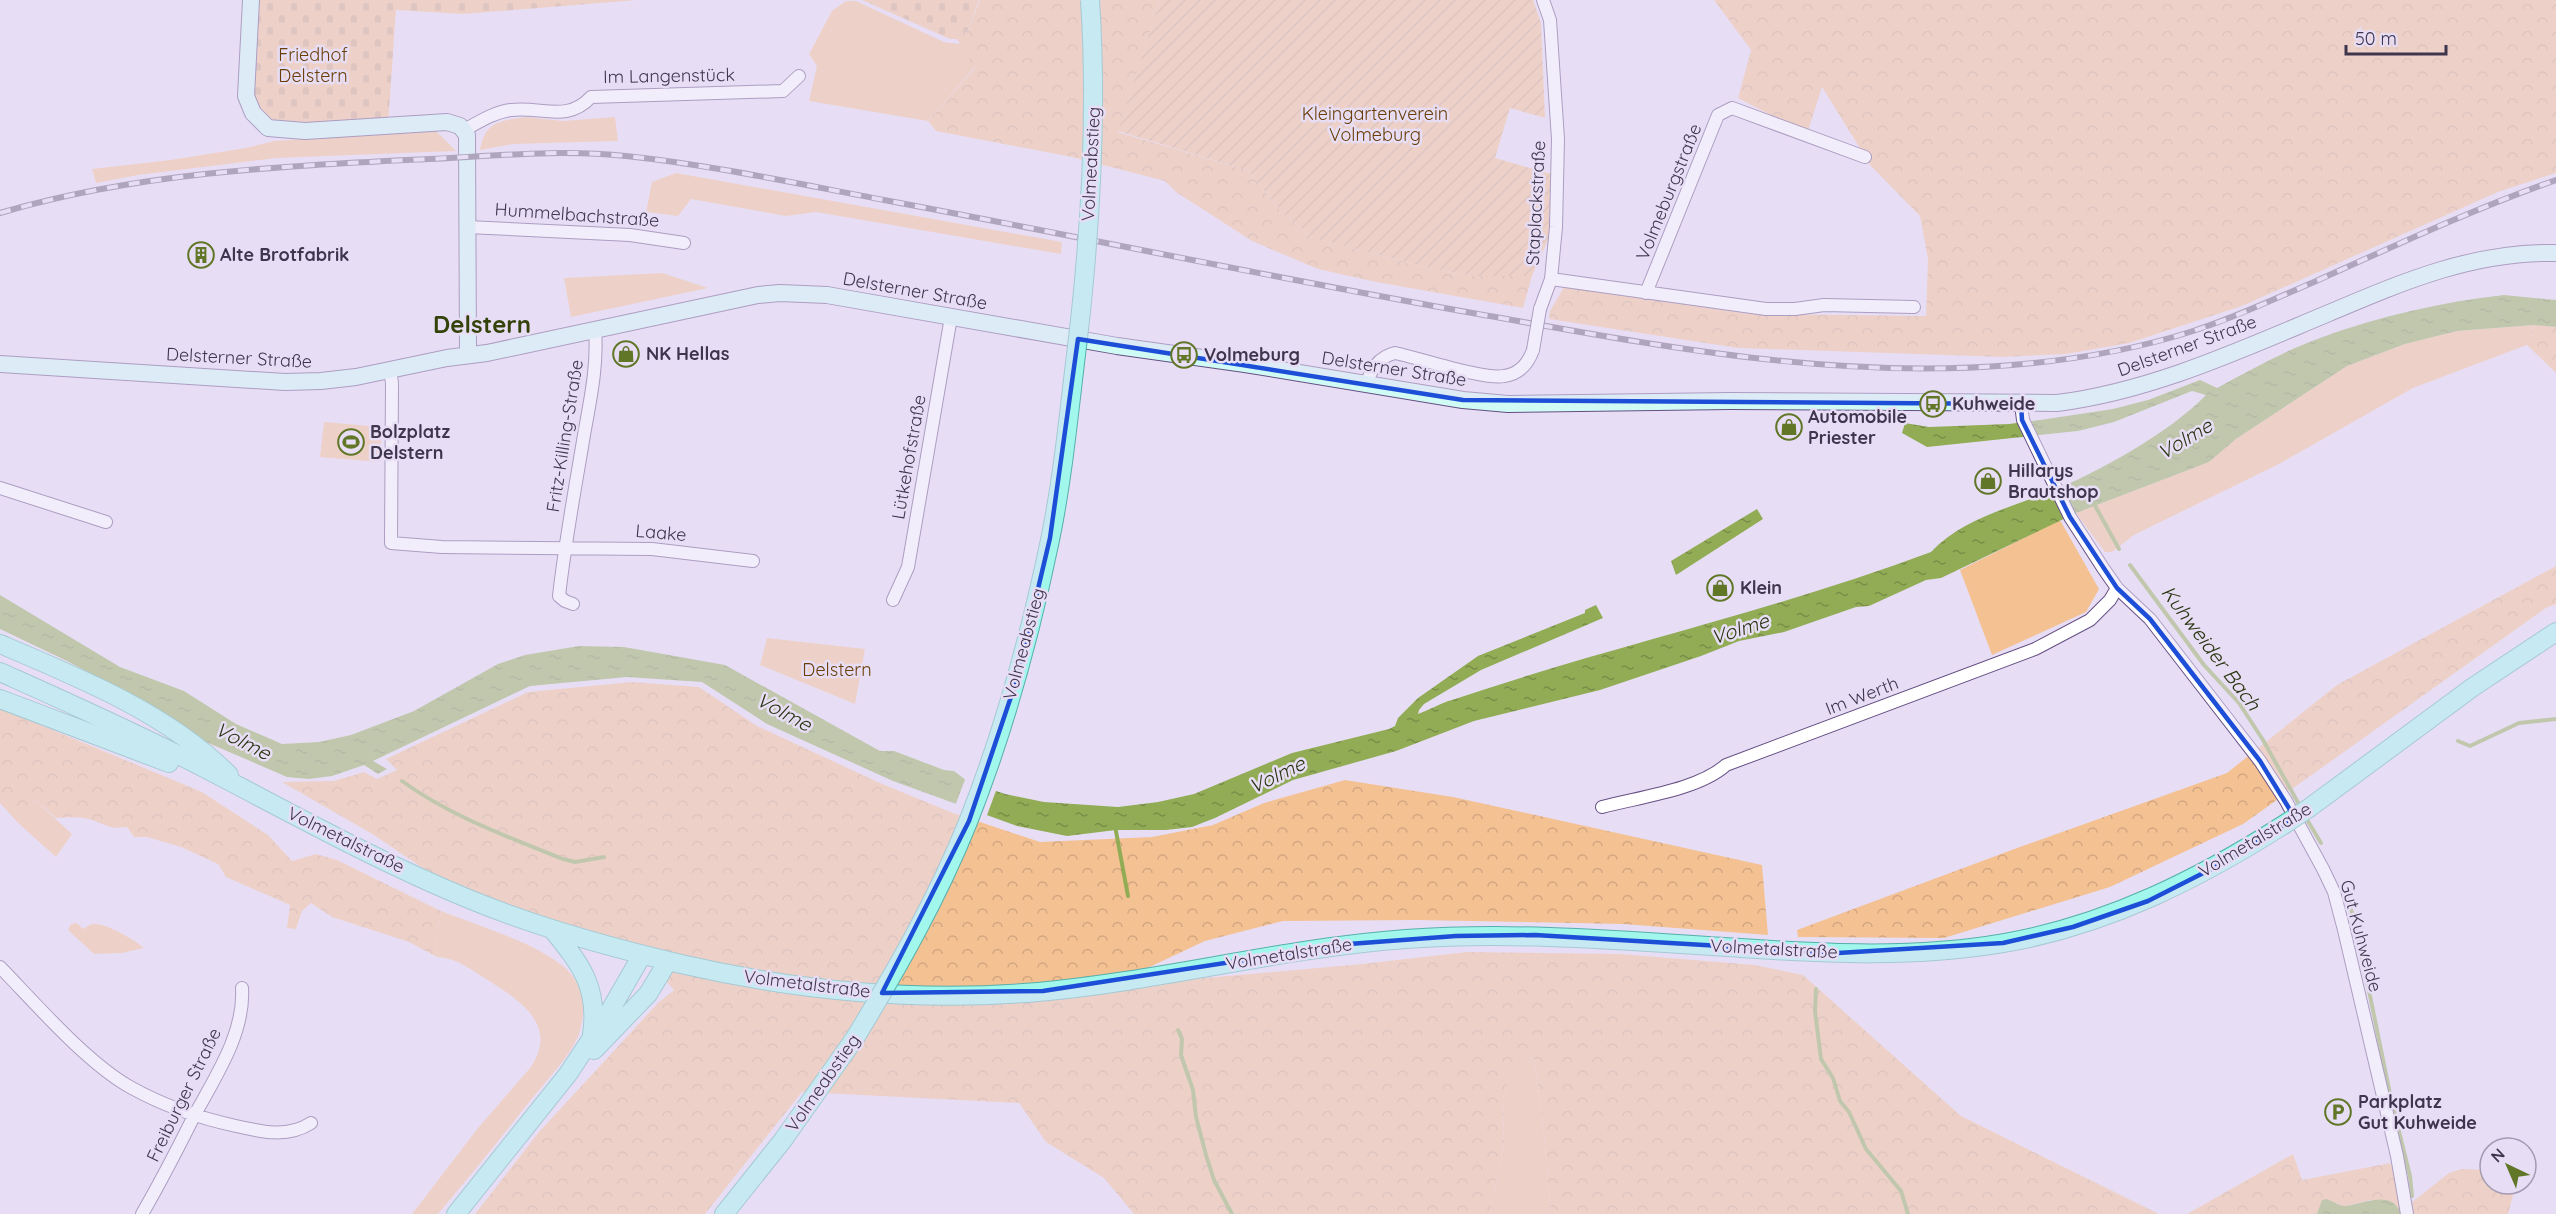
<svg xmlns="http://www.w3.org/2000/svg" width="2556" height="1214" font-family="Quicksand,sans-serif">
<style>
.green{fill:#f4c193}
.forest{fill:url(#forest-crowns)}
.cemetery{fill:url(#cemetery-stones)}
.garden{fill:url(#garden-furrows)}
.water{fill:url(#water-ripples)}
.pier{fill:#e7def6}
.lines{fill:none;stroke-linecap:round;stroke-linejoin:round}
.stream{stroke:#91ac54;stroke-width:4}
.street-casing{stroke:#654f83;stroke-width:14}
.secondary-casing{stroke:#654f83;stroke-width:18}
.primary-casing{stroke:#56afab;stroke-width:20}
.street{stroke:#fff;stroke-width:12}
.secondary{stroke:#d0fbf5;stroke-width:16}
.primary{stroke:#a1f7eb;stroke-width:18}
.rail-casing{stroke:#6b627a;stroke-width:6}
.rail{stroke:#e7def6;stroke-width:4;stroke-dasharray:11;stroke-linecap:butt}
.street-bridge-casing{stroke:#654f83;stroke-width:14;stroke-linecap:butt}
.primary-bridge-casing{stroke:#56afab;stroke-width:20;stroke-linecap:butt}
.street-bridge{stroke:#fff;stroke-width:12}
.primary-bridge{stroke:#a1f7eb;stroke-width:18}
.marked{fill:none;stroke:#1d4ed8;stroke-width:4.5;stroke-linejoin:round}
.labels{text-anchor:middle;stroke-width:5;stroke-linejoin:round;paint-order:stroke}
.park-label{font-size:18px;fill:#6a3d05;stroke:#e7def6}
.street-label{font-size:18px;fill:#3f354d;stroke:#e7def6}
.poi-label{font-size:18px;font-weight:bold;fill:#3f354d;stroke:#e7def6;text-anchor:start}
.water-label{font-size:20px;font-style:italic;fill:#2a3510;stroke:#e7def6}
.district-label{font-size:24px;font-weight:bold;fill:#344209;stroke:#e7def6}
</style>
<defs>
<pattern id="forest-crowns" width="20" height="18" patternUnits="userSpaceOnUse" patternTransform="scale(1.5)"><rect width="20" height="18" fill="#f4c193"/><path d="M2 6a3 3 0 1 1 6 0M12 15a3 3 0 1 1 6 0" fill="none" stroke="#d2a680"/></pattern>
<pattern id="cemetery-stones" width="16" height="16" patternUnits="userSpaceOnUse" patternTransform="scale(1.5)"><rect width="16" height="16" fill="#f4c193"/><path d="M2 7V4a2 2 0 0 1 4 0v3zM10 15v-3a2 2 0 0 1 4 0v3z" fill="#d2a680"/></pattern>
<pattern id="garden-furrows" width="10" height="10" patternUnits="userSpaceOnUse" patternTransform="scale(1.5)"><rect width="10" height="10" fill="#f4c193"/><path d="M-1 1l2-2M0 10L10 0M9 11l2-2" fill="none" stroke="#d2a680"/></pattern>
<pattern id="water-ripples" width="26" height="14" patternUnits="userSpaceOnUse" patternTransform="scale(1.5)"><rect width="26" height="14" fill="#91ac54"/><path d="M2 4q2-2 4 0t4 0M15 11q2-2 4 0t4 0" fill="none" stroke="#788d48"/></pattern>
</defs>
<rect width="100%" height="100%" fill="#e7def6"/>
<path class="green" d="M846,1H856L944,42L960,44L975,67L928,121L809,101L817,66L809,54L832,11Z
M526,117L563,121L615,117L618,141L513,144L480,150C485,121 500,121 526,117Z
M435,130L456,151L276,158L138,175L96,183L92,169L170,160L246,148L274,141Z
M676,173L1062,242L1061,254L816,212L786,216L691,199L678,216L646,212L652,182Z
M662,273L708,288L571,317L564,278Z
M2534,325L2527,345L2413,388L2279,464L2134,535L2112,552H2105L2076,513L2209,462L2236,439L2347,366L2368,358L2405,344L2457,331Z
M324,422L382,427L379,462L320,457Z
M2060,520L2099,589L2086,612L1992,655L1960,570Z
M767,638L865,649L855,704L760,665Z
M35,800L72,834L56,857L18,823Z
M441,911C476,925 547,946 571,974C587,992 586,1022 575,1043C563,1064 545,1082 530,1101C500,1139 469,1177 438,1214H412L478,1128L530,1068C560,1025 519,1000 486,979C470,969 457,958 437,957L436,944Z
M77,923L83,929C86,927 89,925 92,924C104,922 135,940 144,948L122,953L94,954L68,930L71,924Z
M1534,1058L1544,1133L1551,1214H1490L1504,1144L1503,1099L1510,1075Z"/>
<path class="forest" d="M980,0H1160L1118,132L1249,171L1282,213L1314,238L1420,266L1471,276H1532L1523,308L1376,282L1318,269L1252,241L1176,192L1165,181L1072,157L936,131L928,121L975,68L957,39L968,30Z
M1714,0H2556V173L2498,192L2242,306L2129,343L2066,354L2003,357L1738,348L1549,319L1550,311L1564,287L1750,314L1926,316L1928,259L1920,216L1871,166L1822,87L1807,134L1738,98L1751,50Z
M2534,325L2556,327V373L2527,345Z
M2556,566V604L2546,608L2243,824L2110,887L1944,938L1798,937L1797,930L2017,848L2227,773L2337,685Z
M632,682L699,687L757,726L880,783L953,813L1040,842L1152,837L1213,825L1264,803L1345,780L1453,797L1762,865L1768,935L1623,924L1417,920L1283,921L1205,941L1126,978L1127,985L1362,964L1467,952L1621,954L1755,965L1803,975L1961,1116L2159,1214H1551L1544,1133L1534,1058L1510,1075L1503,1099L1504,1144L1490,1214H1134L1104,1178L1046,1142L1019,1103L802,1092L705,1214H475L539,1132L658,1003L674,990L642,955L465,897L374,835L282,782L334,781L364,772L377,779L397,770L386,759L528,692Z
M0,708L202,792L268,835L292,861L316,854L337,860L441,911L436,944L437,957L409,942L332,917L311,903L302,911L296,929L287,928L290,905L226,877L218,864L181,847L147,837H134L127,827C110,829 110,827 95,821C82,816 69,817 56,818L35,800L18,823L0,803Z
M2293,1154L2302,1180L2390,1163L2411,1203L2449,1173L2462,1169L2490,1170V1184H2516L2508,1214H2401L2371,1200L2342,1207L2337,1203L2317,1214H2187Z"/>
<path class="cemetery" d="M251,0H637L463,14L396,10L388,125L260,122L247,72Z
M862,0H979L968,30L957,39H950Z"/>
<path class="garden" d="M1160,0H1533L1541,23L1545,118L1510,108L1495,158L1552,174L1551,233L1532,276H1471L1420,266L1314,238L1282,213L1249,171L1118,131Z"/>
<path class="water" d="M2504,295L2556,300V327L2534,325L2457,331L2405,344L2368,358L2347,366L2236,439L2209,462L2076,513L1941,578L1926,580L1869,606L1856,607L1784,632L1739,641L1701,656L1600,690L1474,721L1396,751L1293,780L1215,818L1192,827L1166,830H1116L1067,836L1017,826L893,781L767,724L702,682L627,677L530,686L373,761L387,769L378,774L364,765L332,776L309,779L287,777L206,742L131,695L67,661L0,629V595L120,667L184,691L236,724L282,744L319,742L351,735L414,711L498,664L525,655L579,646L624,647L725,665L880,751H894L944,770L954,771L967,781L1005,794L1044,802L1118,807L1158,802L1194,794L1292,753L1389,729L1395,726L1398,718L1418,698L1478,656L1585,613V610L1596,605L1603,618L1481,670L1424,704L1419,710L1418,714C1430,710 1440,703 1452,700C1611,646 1774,611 1931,552C1962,519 2009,508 2049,492C2099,472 2169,433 2206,395L2192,391L2114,422L2078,431L1927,447L1902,433L1905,423L1929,427L2009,424L2047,419L2113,409L2148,400L2200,380L2217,388C2250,370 2284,351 2320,338C2380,316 2441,302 2504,295Z
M1757,509L1763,519L1676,575L1671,561Z
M2327,1199C2332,1201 2340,1206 2345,1206C2362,1205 2392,1188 2401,1214H2317L2322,1200Z"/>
<path class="pier" d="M966,777L997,788L986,818L955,806Z"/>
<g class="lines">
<path class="stream" d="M2093,502L2119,549
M2130,565L2204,665L2239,703L2263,740L2301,808
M2458,741L2470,746L2519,723L2556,719
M402,781C450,816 508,837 563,859L575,862L604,857
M2306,818L2321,843
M1115,826L1128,896
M2347,897L2355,922L2391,1099L2410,1176L2412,1196
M1816,989L1815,1011L1821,1059L1833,1078L1840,1101L1849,1112L1866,1149L1901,1191L1908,1214
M1178,1030L1182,1039L1181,1055L1193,1090L1196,1117L1206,1155L1214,1180L1232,1214"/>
<g class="street-casing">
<path id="street" d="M464,130C479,122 494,112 511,110C541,106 567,123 591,97L783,91L799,76
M467,227L630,235L684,243
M1551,279L1766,309H1795L1824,305L1914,307
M1646,293L1718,115L1732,108L1865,157
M1540,309L1551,279L1556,227L1558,139L1550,20L1543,0
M390,370L392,383L391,543L442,547L652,549L753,561
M1366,385C1371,370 1378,357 1395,353C1419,358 1484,380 1504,376C1519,374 1528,364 1533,350
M2021,404L2023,420L2070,517L2103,568L2117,588L2150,619L2260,761L2286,801L2323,869L2334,892L2344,930L2397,1156L2407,1214
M0,488L106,522
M893,600L908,567L951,317
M573,604L565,601L559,596C565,542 575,489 584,435C590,401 598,365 595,330
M1602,807C1639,797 1698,790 1726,765L2035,649L2090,620L2110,600L2117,588
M0,967C36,1004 86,1062 130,1087C164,1106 199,1118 236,1126C262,1132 288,1138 311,1123
M142,1214C160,1183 176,1152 192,1120C213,1080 245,1035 242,988"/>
</g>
<g class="secondary-casing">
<path id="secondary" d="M251,0L246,96L253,113L268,128L305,131L447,122L460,126L467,135L468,355
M0,364L285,382L321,381L356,377L447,358L487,353L758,295L780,293L827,295L1117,346L1245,364L1463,400L1508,404L1730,401L2057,403C2152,391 2240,350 2329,313C2402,282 2474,251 2556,253"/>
</g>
<g class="primary-casing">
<path id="primary" d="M0,644C78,677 169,714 229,775
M0,672C69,703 139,734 206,769C291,813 375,860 464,897C533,926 608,947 681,964C798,991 918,1002 1038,992C1161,981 1282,948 1406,939C1517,931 1629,941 1741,948C1828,954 1917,958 2004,943C2108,925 2201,878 2288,822
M0,699L169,763
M2309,808L2473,687L2556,632
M552,929C581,965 599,987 592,1035
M594,1050L648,994L668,961
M456,1214L568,1074L611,1009L642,955
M724,1214L783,1140L855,1038"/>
</g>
<use href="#street" class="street"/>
<use href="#secondary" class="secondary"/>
<use href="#primary" class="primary"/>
<g class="rail-casing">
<path id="rail" d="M0,213C140,172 284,166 429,159C494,156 561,149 626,156C712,165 799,184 884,200C1082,237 1279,279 1478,314C1654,345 1832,380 2012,365C2073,360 2134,350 2193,331C2234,318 2274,299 2314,282C2394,246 2473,209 2556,180"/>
</g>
<use href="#rail" class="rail"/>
<g class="street-bridge-casing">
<path id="street-bridge" d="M1533,350L1540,309"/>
</g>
<g class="primary-bridge-casing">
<path id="primary-bridge" d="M2288,822L2309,808
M855,1038C897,969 938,897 968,822C1004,731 1030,636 1050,540C1062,482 1068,422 1075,363C1090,243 1098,121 1090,0"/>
</g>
<use href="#street-bridge" class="street-bridge"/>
<use href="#primary-bridge" class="primary-bridge"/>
</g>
<path d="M0 0H2556V1214H0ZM1078,339L1463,400L2021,404L2022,420L2070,517L2117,588L2150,619L2260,761L2295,818L2231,859L2148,901L2073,927L2003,943L1838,953L1535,935L1456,936L1349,944L1043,991L882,993L969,821L1016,682L1050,538Z" fill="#e7def6" fill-opacity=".55" fill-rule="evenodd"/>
<path class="marked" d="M1078,339L1463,400L2021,404L2022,420L2070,517L2117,588L2150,619L2260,761L2295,818L2231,859L2148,901L2073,927L2003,943L1838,953L1535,935L1456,936L1349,944L1043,991L882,993L969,821L1016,682L1050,538Z"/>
<defs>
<g id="building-ring" transform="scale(1.35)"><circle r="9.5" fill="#e7def6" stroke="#617627" stroke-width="1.5"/><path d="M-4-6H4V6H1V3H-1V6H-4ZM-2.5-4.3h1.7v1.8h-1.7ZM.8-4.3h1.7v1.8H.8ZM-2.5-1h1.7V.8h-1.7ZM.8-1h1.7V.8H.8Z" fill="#617627"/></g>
<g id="shop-ring" transform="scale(1.35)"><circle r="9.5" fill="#e7def6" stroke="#617627" stroke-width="1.5"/><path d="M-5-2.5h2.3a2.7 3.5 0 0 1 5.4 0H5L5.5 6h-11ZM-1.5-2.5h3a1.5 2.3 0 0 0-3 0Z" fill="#617627"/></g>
<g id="bus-ring" transform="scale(1.35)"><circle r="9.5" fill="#e7def6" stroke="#617627" stroke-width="1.5"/><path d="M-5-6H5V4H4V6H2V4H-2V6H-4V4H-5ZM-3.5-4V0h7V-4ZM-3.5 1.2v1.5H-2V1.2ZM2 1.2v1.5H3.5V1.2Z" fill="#617627"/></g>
<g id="stadium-ring" transform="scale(1.35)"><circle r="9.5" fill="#e7def6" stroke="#617627" stroke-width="1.5"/><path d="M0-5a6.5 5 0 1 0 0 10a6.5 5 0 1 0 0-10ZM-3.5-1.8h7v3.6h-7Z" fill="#617627"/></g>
<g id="parking-ring" transform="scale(1.35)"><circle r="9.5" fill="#e7def6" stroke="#617627" stroke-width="1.5"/><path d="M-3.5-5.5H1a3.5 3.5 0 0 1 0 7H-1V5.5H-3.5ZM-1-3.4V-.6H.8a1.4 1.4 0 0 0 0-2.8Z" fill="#617627"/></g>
</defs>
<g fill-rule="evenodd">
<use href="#building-ring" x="201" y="255"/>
<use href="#shop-ring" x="626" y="354"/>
<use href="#bus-ring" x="1184" y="355"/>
<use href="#bus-ring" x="1933" y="404"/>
<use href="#shop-ring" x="1789" y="427"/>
<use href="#stadium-ring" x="351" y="442"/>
<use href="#shop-ring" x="1988" y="481"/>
<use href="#shop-ring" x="1720" y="588"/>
<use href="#parking-ring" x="2338" y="1112"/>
</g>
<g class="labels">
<g class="park-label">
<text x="313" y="61">Friedhof<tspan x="313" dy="21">Delstern</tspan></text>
<text x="1375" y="120">Kleingartenverein<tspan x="1375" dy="21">Volmeburg</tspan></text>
<text x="837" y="676">Delstern</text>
</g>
<g class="street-label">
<text transform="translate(669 76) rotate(-1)" y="6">Im Langenstück</text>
<text transform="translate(1091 164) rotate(-87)" y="6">Volmeabstieg</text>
<text transform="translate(1669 192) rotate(-68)" y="6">Volmeburgstraße</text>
<text transform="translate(1536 203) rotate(-87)" y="6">Staplackstraße</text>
<text transform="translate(577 215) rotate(4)" y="6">Hummelbachstraße</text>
<text transform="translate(915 291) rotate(10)" y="6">Delsterner Straße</text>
<text transform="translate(2187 346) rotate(-20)" y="6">Delsterner Straße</text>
<text transform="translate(239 358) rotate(3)" y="6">Delsterner Straße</text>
<text transform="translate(1394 369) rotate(9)" y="6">Delsterner Straße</text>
<text transform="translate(565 436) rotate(-81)" y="6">Fritz-Killing-Straße</text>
<text transform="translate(909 457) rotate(-80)" y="6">Lütkehofstraße</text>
<text transform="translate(661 533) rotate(5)" y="6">Laake</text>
<text transform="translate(1024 644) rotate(-75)" y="6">Volmeabstieg</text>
<text transform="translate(1862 696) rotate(-21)" y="6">Im Werth</text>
<text transform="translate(346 840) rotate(26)" y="6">Volmetalstraße</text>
<text transform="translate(2255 840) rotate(-31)" y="6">Volmetalstraße</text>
<text transform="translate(2361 936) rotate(75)" y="6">Gut Kuhweide</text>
<text transform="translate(1774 949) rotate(3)" y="6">Volmetalstraße</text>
<text transform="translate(1289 954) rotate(-9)" y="6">Volmetalstraße</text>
<text transform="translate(807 984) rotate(7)" y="6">Volmetalstraße</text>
<text transform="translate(823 1083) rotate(-55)" y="6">Volmeabstieg</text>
<text transform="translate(184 1095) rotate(-64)" y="6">Freiburger Straße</text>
</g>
<g class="poi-label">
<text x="220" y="261">Alte Brotfabrik</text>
<text x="646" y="360">NK Hellas</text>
<text x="1204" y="361">Volmeburg</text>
<text x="1952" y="410">Kuhweide</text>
<text x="1808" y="423">Automobile<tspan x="1808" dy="21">Priester</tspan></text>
<text x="370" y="438">Bolzplatz<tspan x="370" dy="21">Delstern</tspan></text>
<text x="2008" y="477">Hillarys<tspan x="2008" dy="21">Brautshop</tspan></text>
<text x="1740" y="594">Klein</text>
<text x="2358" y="1108">Parkplatz<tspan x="2358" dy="21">Gut Kuhweide</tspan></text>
</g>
<g class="water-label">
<text transform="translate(2185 439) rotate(-31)" y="7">Volme</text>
<text transform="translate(1740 629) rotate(-18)" y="7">Volme</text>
<text transform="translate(2211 648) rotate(53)" y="7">Kuhweider Bach</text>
<text transform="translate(784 712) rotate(28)" y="7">Volme</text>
<text transform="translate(243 741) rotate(27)" y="7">Volme</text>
<text transform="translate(1277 775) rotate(-26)" y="7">Volme</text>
</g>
<g class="district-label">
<text x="482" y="333">Delstern</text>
</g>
</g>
<g transform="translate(2508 1166) rotate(316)"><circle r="28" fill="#e7def6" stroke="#a49ab2" stroke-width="1.5"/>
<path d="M0-4.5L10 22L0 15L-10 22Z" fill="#617627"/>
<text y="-9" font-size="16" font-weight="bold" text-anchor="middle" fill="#3f354d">N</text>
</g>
<path d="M2346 45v9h100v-9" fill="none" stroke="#3f354d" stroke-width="3"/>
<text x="2355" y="45" font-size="18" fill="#3f354d" stroke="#e7def6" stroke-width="4.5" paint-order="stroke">50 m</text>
</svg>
